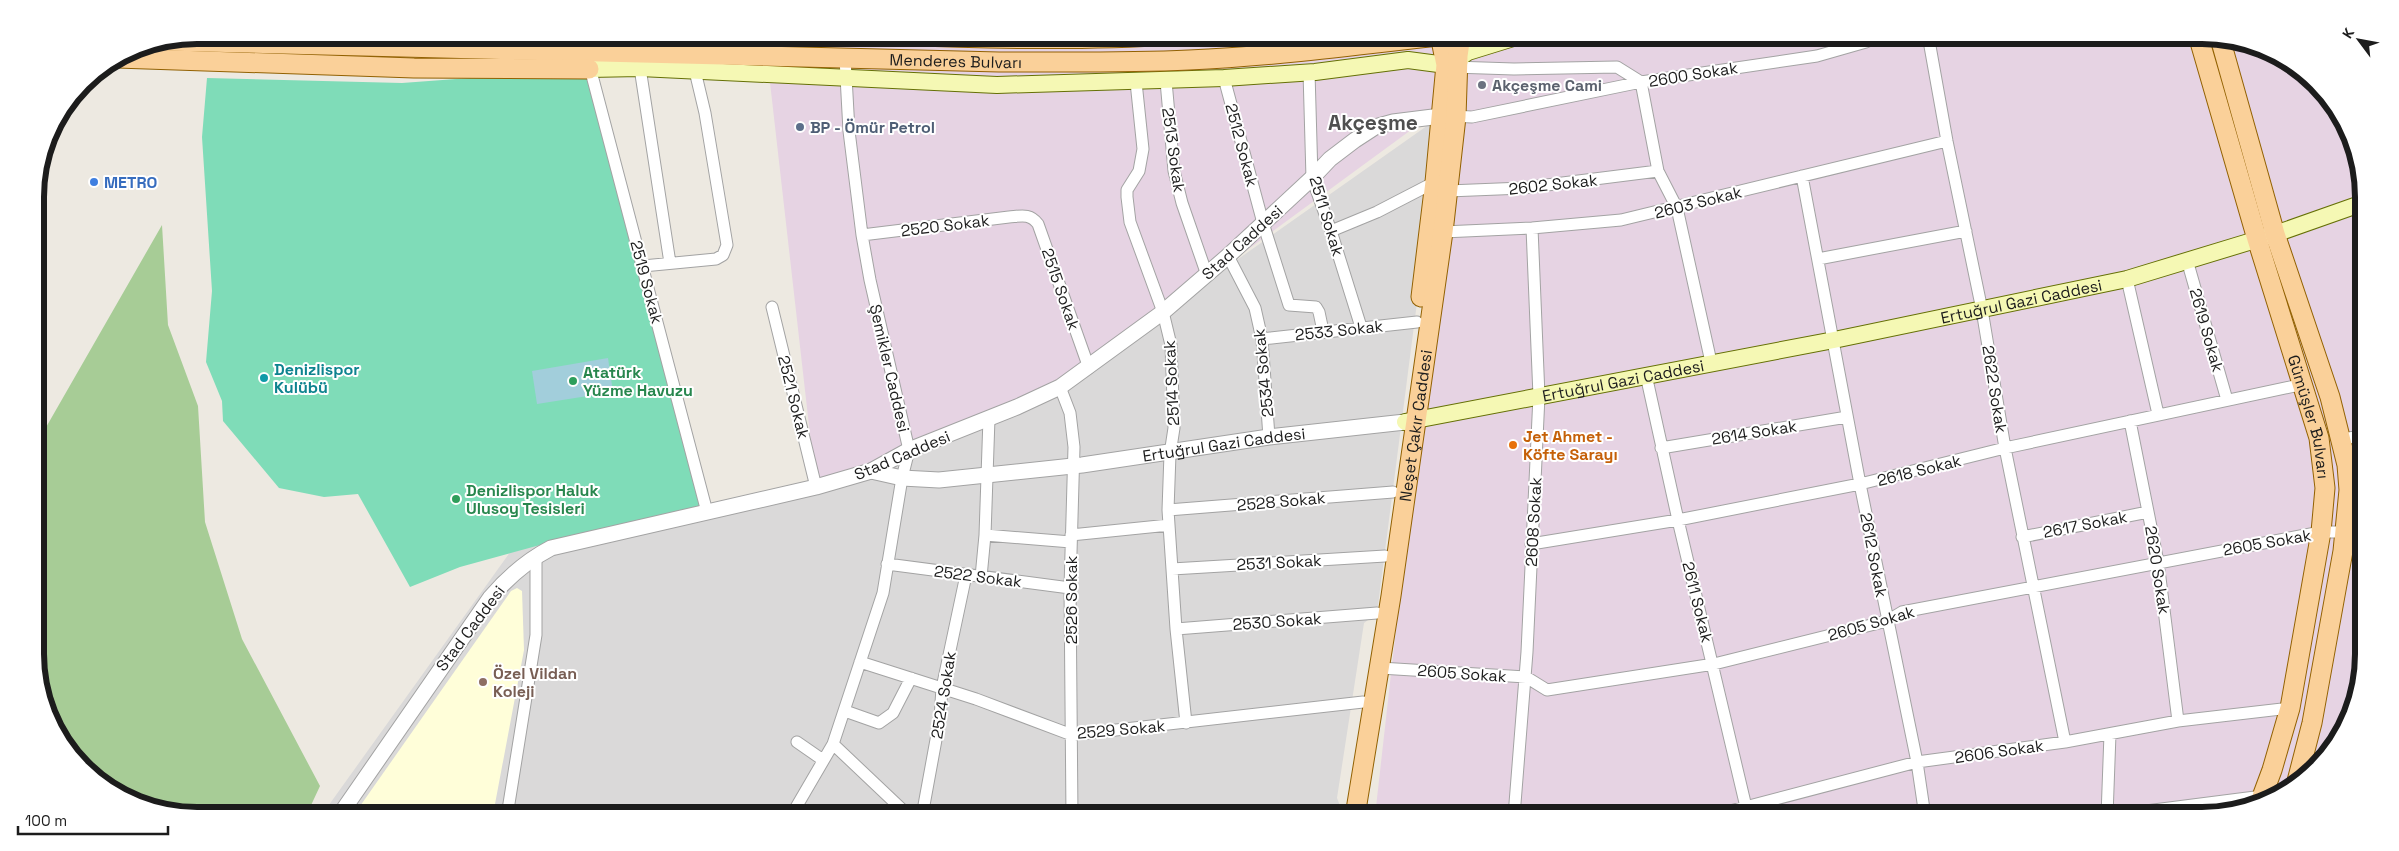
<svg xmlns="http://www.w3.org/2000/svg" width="2399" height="851" font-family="'Space Grotesk',sans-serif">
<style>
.residential{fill:#dad9d9}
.industrial{fill:#e6d3e3}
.education{fill:#fffed9}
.forest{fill:#a7cc96}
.pitch{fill:#7fdcb8}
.water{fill:#a2cedb}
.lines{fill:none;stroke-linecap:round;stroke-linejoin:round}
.minor-casing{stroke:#a3a3a3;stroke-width:13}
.tertiary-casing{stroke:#a3a3a3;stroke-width:17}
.secondary-casing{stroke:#657006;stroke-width:18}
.primary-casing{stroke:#926102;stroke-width:21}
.minor{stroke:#fff;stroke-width:11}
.tertiary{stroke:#fff;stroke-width:15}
.secondary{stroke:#f5f8b4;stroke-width:16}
.primary{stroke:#fad099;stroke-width:19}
.worship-dot{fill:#6b7280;stroke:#fff;stroke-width:2}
.service-dot{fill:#5c6f8a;stroke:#fff;stroke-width:2}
.shop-dot{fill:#3f7fe0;stroke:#fff;stroke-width:2}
.culture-dot{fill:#0f9aa8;stroke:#fff;stroke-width:2}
.leisure-dot{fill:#2e9e5b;stroke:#fff;stroke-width:2}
.food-dot{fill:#e8710a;stroke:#fff;stroke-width:2}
.education-dot{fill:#8d6e63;stroke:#fff;stroke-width:2}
.labels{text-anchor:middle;stroke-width:4;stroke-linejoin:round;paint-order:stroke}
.street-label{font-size:16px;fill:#1c1c1c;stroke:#fff}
.worship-label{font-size:16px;font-weight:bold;fill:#5b616d;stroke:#fff;text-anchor:start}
.service-label{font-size:16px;font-weight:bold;fill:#4e5e75;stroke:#fff;text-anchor:start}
.shop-label{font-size:16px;font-weight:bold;fill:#366cbe;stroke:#fff;text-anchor:start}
.culture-label{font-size:16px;font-weight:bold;fill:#0d838f;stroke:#fff;text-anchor:start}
.leisure-label{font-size:16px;font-weight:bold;fill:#27864d;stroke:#fff;text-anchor:start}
.food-label{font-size:16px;font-weight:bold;fill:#c56008;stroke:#fff;text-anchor:start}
.education-label{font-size:16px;font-weight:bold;fill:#785e54;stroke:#fff;text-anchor:start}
.district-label{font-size:21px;font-weight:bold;fill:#4f4f4f;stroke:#fff}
.rim{fill:none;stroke:#1c1c1c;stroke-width:6}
</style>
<rect width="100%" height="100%" fill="#ede9e1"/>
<path class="residential" d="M1441,116L1377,613L1364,623L1337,798L1344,816H321L523,534L816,487L1163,312Z"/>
<path class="industrial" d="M196,35H2203L2254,43L2324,90L2347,125L2363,175L2364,655L2356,706L2337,744L2301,782L2264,804L2213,816H1375L1456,97L1060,387L816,487L767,56L154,43Z"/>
<path class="education" d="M517,588L522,591L524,650L495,804L487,813L453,816H359L358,809L511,591Z"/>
<path class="forest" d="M162,225L168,325L198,406L205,522L242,639L320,786L306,816H196L145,808L75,761L38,686L37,443Z"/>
<path class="pitch" d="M589,69L707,512L540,545L460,567L410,587L358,494L324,497L279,488L223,421L222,401L206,362L212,291L202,137L207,78L402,83Z"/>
<path class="water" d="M608,358L613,392L537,404L532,371Z"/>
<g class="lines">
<g class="minor-casing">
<path id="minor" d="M1928,35L1947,141L1982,310L2005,448L2065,742
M845,58L849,131L862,235L870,280L909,450L902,478L883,593L833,744L909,816
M589,64L707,512
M1453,67L1514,69L1617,67L1641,82L1817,56L1866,42L1880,35
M640,68L670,263
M1309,72L1312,178L1331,231L1361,327
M1224,78L1263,223L1289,305L1316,307L1319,312L1323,331
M1166,81L1174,171L1182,203L1207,275
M1136,82L1143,149L1139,171L1127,190V197L1130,222L1163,312L1171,345L1174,428L1170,454L1168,510L1176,629L1186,723
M1452,116L1472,117L1641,82L1658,171L1677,208L1711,362
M1802,176L1860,484L1917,762L1925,816
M1448,191L1523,188L1658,171
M1331,231L1377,212L1435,182
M1443,232L1532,228L1621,220L1947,141
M862,235L1009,217C1021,216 1030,213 1038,224L1089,368
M1228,256L1255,308L1262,339L1269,437
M1818,259L1966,231
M2187,260L2227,400
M643,266L716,259L723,255L727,245L705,113L695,71
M2127,279L2158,414
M772,307L816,487
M1262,339L1417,322
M1646,375L1678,520L1746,807L1764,813L1765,816
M1060,387L1070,413L1074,447L1070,588L1072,816
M2130,421L2158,562L2178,721
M2341,439L2363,436
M1661,448L1847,417
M1168,510L1393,492
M985,535L1071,542
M1071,535L1169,525
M2022,537L2148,512
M1531,544L1678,520L1860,484L2005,448L2304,384
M887,564L1070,588
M1172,569L1385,556
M981,577L985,535L989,418
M1176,629L1377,613
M860,662L976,699L1072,735L1363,702
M1380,668L1526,677L1547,690L1714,664L1887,621L1902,612L2321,532H2364
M845,711L879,723L893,713L911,678
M797,742L823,760
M507,816L536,635V555
M791,816L833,744
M922,816L940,718L942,688L966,575
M1514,816L1527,652L1539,396L1532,228
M1711,816L1917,762L2065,742L2178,721L2290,708
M2107,816L2263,796
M2107,816L2110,734"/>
</g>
<g class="tertiary-casing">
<g id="tertiary">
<path id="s1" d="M871,471L902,478L939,480L1082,465L1269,437L1405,422"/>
<path d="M339,816L490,598C508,577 526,561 551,548L816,487L871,471L909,450L1017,407L1060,387L1163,312L1228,256L1312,178L1330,159L1355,140L1375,127L1393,122L1441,116"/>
</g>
</g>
<g class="secondary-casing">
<g id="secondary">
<path d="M1457,68L1462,56L1468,52L1523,35"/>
<path d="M589,69L640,68L997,85L1224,78L1315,72L1408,60L1446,65"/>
<path id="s2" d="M1405,422L1834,340L2127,279L2275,234L2363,203"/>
</g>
</g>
<g class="primary-casing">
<g id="primary">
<path d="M895,35C988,39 1080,41 1172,35"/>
<path id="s3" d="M2198,35L2257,239L2319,438L2325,488L2321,532L2290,708L2272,770L2259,805"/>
<path d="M2220,38L2275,234L2330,397L2347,465L2349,490L2343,551L2312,723L2296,785"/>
<path id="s4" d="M165,41L999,62C1062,62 1126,63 1189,60C1275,56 1360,45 1446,35"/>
<path d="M117,58L414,68L589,69"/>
<path d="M1421,297L1435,182L1446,65L1440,35"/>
<path id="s5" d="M1355,816L1391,596L1443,232L1456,117L1458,56L1461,35"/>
</g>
</g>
<use href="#minor" class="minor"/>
<use href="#tertiary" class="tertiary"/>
<use href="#secondary" class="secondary"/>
<use href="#primary" class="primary"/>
</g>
<circle class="worship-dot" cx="1482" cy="85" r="5"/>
<circle class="service-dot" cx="800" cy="127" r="5"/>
<circle class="shop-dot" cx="94" cy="182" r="5"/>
<circle class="culture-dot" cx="264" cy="378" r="5"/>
<g class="leisure-dot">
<circle cx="573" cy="381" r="5"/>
<circle cx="456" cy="499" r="5"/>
</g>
<circle class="food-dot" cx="1513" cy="445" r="5"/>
<circle class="education-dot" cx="483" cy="682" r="5"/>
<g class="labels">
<g class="street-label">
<text dy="6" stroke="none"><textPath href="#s4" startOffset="791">Menderes Bulvarı</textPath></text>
<text transform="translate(1693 74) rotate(-9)" y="6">2600 Sokak</text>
<text transform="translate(1242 145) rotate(75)" y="6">2512 Sokak</text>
<text transform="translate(1174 150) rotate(82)" y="6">2513 Sokak</text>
<text transform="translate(1553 184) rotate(-6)" y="6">2602 Sokak</text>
<text transform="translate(1698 202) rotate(-14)" y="6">2603 Sokak</text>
<text transform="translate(1327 216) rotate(73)" y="6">2511 Sokak</text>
<text transform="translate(945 225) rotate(-7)" y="6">2520 Sokak</text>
<text transform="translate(1242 242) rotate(-42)" y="6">Stad Caddesi</text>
<text transform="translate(647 282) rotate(75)" y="6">2519 Sokak</text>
<text transform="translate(1061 289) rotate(71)" y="6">2515 Sokak</text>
<text dy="6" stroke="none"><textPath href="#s2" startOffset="628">Ertuğrul Gazi Caddesi</textPath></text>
<text transform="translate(1339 330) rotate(-6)" y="6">2533 Sokak</text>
<text transform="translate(2207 330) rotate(74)" y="6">2619 Sokak</text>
<text transform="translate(890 368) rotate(77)" y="6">Şemikler Caddesi</text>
<text transform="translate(1263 373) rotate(-96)" y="6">2534 Sokak</text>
<text dy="6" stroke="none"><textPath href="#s2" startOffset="222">Ertuğrul Gazi Caddesi</textPath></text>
<text transform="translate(1171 383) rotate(-93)" y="6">2514 Sokak</text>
<text transform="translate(1995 389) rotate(81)" y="6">2622 Sokak</text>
<text transform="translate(794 397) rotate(76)" y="6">2521 Sokak</text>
<text dy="6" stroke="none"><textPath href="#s3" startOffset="398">Gümüşler Bulvarı</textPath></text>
<text dy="6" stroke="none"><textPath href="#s5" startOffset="395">Neşet Çakır Caddesi</textPath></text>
<text transform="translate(1754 432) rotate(-9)" y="6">2614 Sokak</text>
<text dy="6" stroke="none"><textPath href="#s1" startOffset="356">Ertuğrul Gazi Caddesi</textPath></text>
<text transform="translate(902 455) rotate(-23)" y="6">Stad Caddesi</text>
<text transform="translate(1919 470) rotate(-14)" y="6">2618 Sokak</text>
<text transform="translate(1281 501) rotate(-5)" y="6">2528 Sokak</text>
<text transform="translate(1533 522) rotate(-87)" y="6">2608 Sokak</text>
<text transform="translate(2085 524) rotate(-11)" y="6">2617 Sokak</text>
<text transform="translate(2267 542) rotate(-10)" y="6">2605 Sokak</text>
<text transform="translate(1874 555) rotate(79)" y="6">2612 Sokak</text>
<text transform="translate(1279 562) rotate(-3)" y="6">2531 Sokak</text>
<text transform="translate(2158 570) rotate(81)" y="6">2620 Sokak</text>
<text transform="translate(978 576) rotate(7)" y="6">2522 Sokak</text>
<text transform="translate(1071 600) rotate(-90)" y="6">2526 Sokak</text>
<text transform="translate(1698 602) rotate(76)" y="6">2611 Sokak</text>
<text transform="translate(1277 621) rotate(-4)" y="6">2530 Sokak</text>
<text transform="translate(1871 623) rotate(-16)" y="6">2605 Sokak</text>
<text transform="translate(470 628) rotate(-53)" y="6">Stad Caddesi</text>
<text transform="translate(1462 673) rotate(4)" y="6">2605 Sokak</text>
<text transform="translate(943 695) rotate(-81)" y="6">2524 Sokak</text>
<text transform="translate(1121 729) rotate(-5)" y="6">2529 Sokak</text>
<text transform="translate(1999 751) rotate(-8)" y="6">2606 Sokak</text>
</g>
<g class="worship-label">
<text x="1492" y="91">Akçeşme Cami</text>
</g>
<g class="service-label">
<text x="810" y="133">BP - Ömür Petrol</text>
</g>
<g class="shop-label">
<text x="104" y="188">METRO</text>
</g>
<g class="culture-label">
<text x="274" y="375">Denizlispor<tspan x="274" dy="18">Kulübü</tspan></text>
</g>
<g class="leisure-label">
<text x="583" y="378">Atatürk<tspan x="583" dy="18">Yüzme Havuzu</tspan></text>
<text x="466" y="496">Denizlispor Haluk<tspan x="466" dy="18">Ulusoy Tesisleri</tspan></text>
</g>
<g class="food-label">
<text x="1523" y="442">Jet Ahmet -<tspan x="1523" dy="18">Köfte Sarayı</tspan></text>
</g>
<g class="education-label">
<text x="493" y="679">Özel Vildan<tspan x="493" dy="18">Koleji</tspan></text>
</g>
<g class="district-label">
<text x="1373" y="130">Akçeşme</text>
</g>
</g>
<path d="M0 0H2399V851H0ZM197 44H2202A153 153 0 0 1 2355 197V654A153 153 0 0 1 2202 807H197A153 153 0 0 1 44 654V197A153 153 0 0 1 197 44Z" fill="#fff" fill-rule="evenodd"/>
<path class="rim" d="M197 44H2202A153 153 0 0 1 2355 197V654A153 153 0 0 1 2202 807H197A153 153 0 0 1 44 654V197A153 153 0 0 1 197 44Z"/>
<g transform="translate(2359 40) rotate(302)" stroke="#ffffff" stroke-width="4" paint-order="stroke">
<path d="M0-4L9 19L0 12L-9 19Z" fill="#1c1c1c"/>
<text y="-8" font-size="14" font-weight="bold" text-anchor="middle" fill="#1c1c1c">K</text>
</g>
<path d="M18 826v8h150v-8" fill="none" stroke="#1c1c1c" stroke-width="2.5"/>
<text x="25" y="826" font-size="15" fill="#1c1c1c" stroke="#ffffff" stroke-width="4" paint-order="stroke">100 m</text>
</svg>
